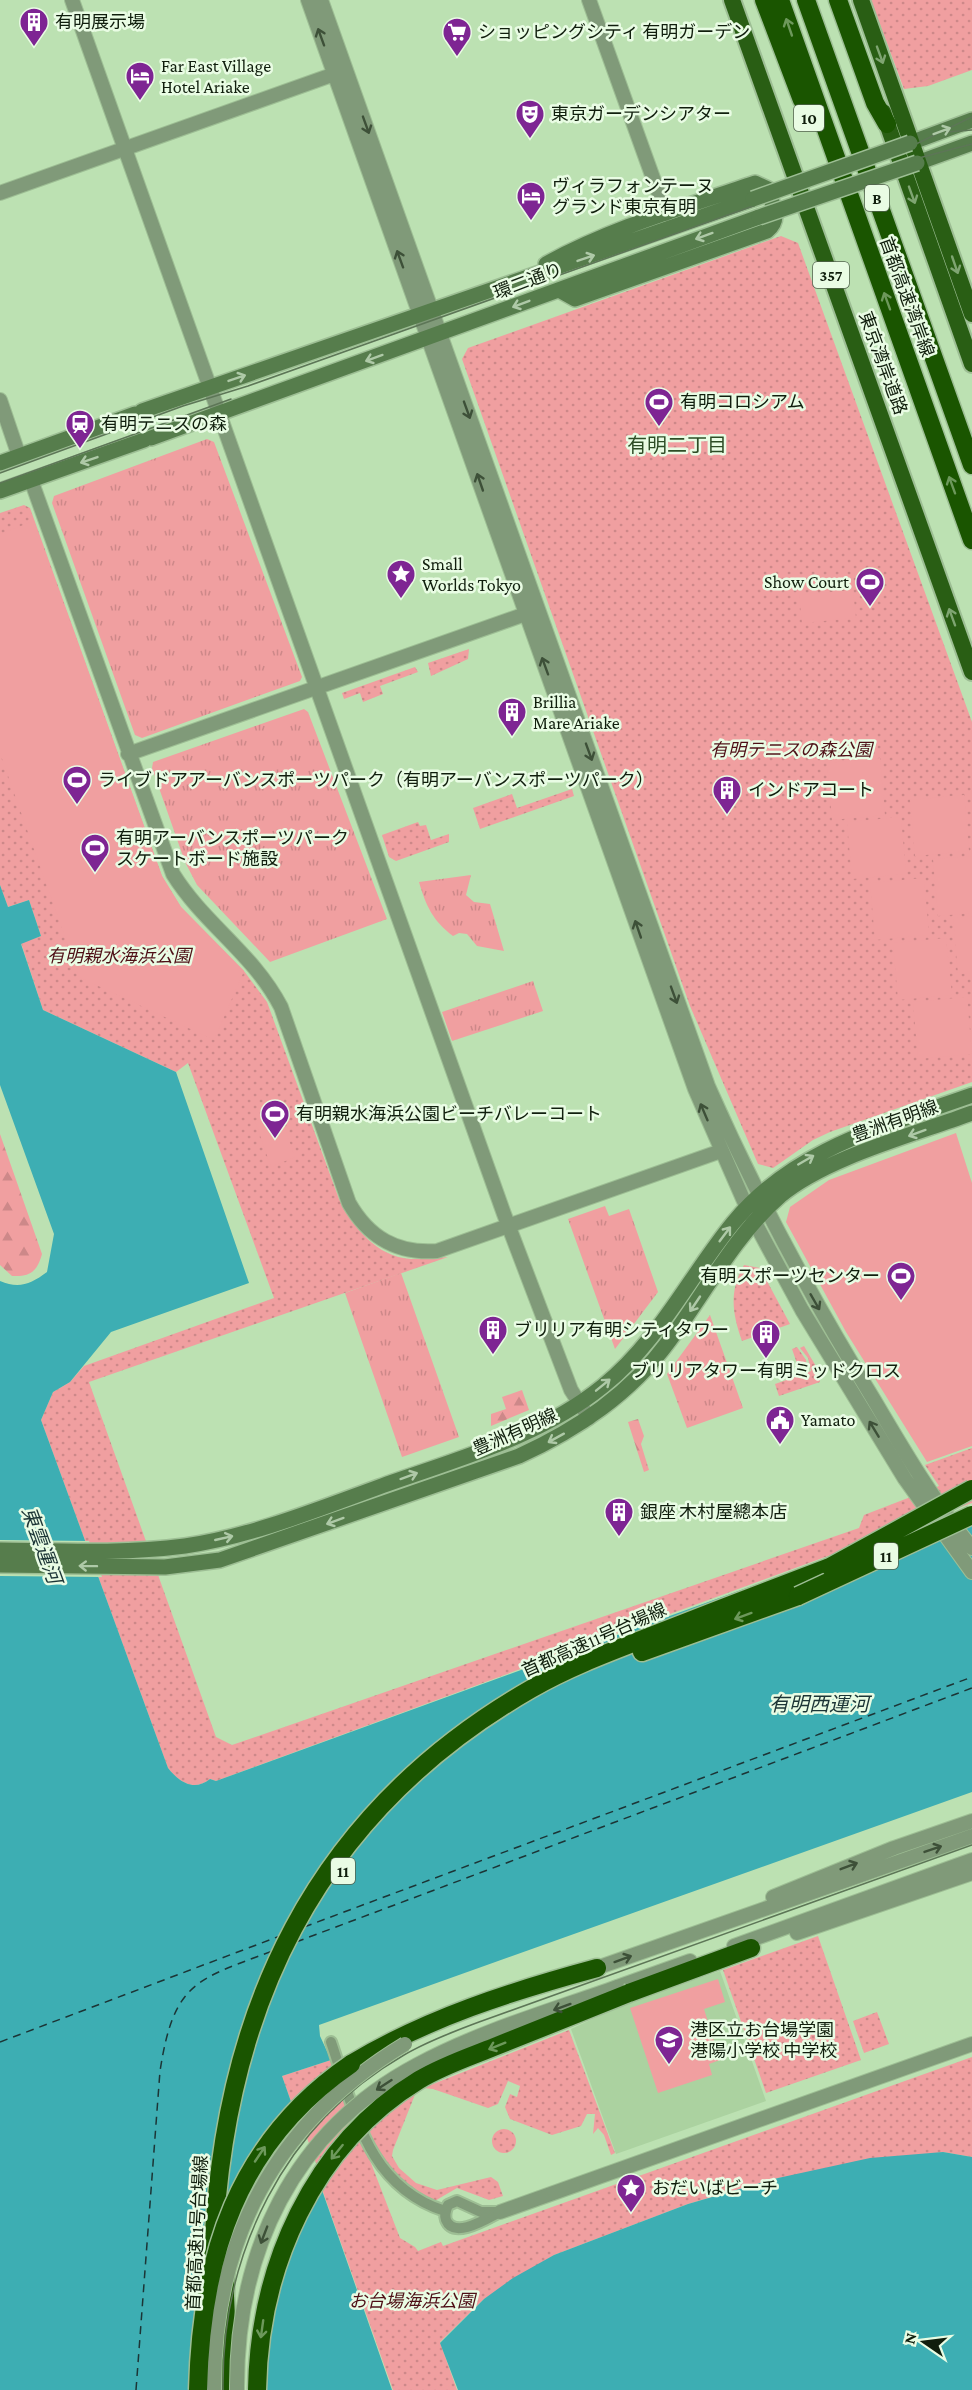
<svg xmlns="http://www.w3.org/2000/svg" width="972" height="2390" font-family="'Crimson Pro','Noto Sans JP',serif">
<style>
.built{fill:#abd2a0}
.grass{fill:url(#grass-tufts)}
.forest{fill:url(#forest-firs)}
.park{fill:url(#park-dots)}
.pitch{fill:#f09fa0}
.water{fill:#3daeb3}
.pier{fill:#bce1b2}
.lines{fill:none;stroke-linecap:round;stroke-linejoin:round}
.ferry{stroke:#1c3536;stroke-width:1.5;stroke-dasharray:8 6;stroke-linecap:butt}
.minor-casing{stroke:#9dbe94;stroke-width:14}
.tertiary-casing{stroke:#9dbe94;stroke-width:16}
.secondary-casing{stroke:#9dbe94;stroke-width:18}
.trunk-casing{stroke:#9dbe94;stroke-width:20}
.motorway-casing{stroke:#9dbe94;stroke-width:21}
.minor{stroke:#809a79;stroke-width:10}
.tertiary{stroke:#809a79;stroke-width:14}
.secondary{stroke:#567d4c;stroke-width:15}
.trunk{stroke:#295e14;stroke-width:16}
.motorway{stroke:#1a5500;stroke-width:18}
.tram{stroke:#5d7657;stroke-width:1.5}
.tertiary-bridge-casing{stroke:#9dbe94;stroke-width:16;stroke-linecap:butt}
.secondary-bridge-casing{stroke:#9dbe94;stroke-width:18;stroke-linecap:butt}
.motorway-bridge-casing{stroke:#9dbe94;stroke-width:21;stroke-linecap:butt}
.tertiary-bridge{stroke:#809a79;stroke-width:14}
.secondary-bridge{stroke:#567d4c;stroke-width:15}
.motorway-bridge{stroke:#1a5500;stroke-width:18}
.oneway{stroke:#6d985b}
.oneway2{stroke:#3d5038}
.oneway3{stroke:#7fa572}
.oneway4{stroke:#aec9a7}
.labels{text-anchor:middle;stroke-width:5;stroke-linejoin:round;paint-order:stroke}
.shield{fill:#e9fce4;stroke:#51614e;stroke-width:1.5}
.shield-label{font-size:16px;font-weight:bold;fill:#101e0d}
.poi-label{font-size:18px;fill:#101e0d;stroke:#e9fce4;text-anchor:start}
.street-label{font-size:18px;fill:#101e0d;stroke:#e9fce4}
.park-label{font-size:18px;font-style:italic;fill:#4e0f16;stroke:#e9fce4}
.neighbourhood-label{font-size:20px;fill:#2e4d26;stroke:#e9fce4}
.water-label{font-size:20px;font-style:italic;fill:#1c3536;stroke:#e9fce4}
</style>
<defs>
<pattern id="grass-tufts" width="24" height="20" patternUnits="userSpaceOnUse" patternTransform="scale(1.5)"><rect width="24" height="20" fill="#f09fa0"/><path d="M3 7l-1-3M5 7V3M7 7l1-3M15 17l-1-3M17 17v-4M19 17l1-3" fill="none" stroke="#cd8889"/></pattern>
<pattern id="forest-firs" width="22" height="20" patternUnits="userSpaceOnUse" patternTransform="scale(1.5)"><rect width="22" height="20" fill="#f09fa0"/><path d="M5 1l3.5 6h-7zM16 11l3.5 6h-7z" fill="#cd8889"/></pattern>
<pattern id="park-dots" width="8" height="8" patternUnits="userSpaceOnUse" patternTransform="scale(1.5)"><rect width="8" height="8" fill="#f09fa0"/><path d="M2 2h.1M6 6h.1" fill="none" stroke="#cd8889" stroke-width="1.8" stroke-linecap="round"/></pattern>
</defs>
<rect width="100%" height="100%" fill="#bce1b2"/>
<path class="built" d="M720,1971L766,2101L616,2154L571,2029L627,2003Z"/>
<path class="grass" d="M207,439L214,442L302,677L300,681L142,738L135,735L52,503L54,496Z
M304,709L308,712L387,919L270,962L197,885L185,862L152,768L153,762Z
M471,875L466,895L474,902L490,904L504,951L477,946L467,934L459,933L453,936C433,921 426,906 419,882Z
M533,981L543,1011L452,1041L442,1012Z
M605,1206L609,1216L629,1209L658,1292L615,1349L568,1219Z
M401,1273L459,1437L402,1457L345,1293Z
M710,1315L743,1408L687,1428L667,1374Z"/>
<path class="forest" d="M0,1134L42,1254C37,1272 30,1277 12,1276L0,1265Z
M522,1390L529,1410L491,1426V1414L506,1409L502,1397Z
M638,1419L644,1436L641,1444L649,1470L644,1472L628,1422Z"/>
<path class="park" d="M871,0H972V70L928,86L904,89Z
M781,236L798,243L972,722V1082L830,1132L813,1140L773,1168L758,1164L690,1006L462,359L468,348Z
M24,505L30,508L162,876L181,907L244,971L267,1002L339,1199C353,1226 376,1257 411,1259C423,1259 436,1258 448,1257L89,1382L216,1737L232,1745L859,1528L864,1515L939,1486L925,1465L972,1448V1503L216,1781L210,1779C194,1792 179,1782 168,1768L41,1420L53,1392L70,1382L84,1366L274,1298L188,1063L176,1072L43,1010L21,943L41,936L29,900L8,907L0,885V513Z
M469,649L468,659L431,676L428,663Z
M415,667L418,672L380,686L383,694L363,702L360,693L344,699L342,693Z
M572,789L574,796L480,829L473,808L512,794L517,808Z
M418,822L420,826L426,825L431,840L449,834V842L396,861L389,857L382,835Z
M744,1265L760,1268L790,1324L742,1341C732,1313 729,1291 744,1265Z
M804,1346L817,1368L820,1382L779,1396L775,1384L801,1375L792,1349L797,1347L806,1360L808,1372L811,1371L808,1358L800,1348Z
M818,1936L861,2060L766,2093L723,1970Z
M877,2012L889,2044L864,2053L853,2021Z
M569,2030L615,2153L611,2155L604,2135L598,2128L593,2134L595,2114H587L581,2126L552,2135L510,2119L505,2107L510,2094L517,2097L520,2086L508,2081L498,2104L488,2108L433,2089L423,2088Z
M972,2057V2157L943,2152L778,2178L688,2204L554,2255L484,2299L440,2342L457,2390H393L282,2076L331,2060L400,2238L415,2247L418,2251L441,2242L443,2246Z
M418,2087L393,2150L392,2156L399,2168L416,2183L437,2190L491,2177L498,2182L503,2196L489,2200L457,2188L433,2202C397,2183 381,2165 368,2126Z
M492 2141a12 12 0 1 1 24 0a12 12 0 1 1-24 0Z"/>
<path class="pitch" d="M34,521L162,876L181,907L244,971L214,1040L79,977L0,753V534Z
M853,590L856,618L802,623L799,595Z
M880,758L885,815L832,820L827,763Z
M964,795L969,851L915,856L910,800Z
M901,817L906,874L852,879L847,822Z
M972,856V913L938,916L933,859Z
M924,878L929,935L875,940L870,883Z
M972,916V973L958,974L953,918Z
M946,938L952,995L898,1000L893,943Z
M967,997L972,1054L918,1059L913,1002Z
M279,1112L295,1157L271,1167L255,1121Z
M956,1133L972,1183V1446L927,1462L846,1332L786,1222L790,1207L829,1180Z
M718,1979L725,2002L704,2009L720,2060L709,2064L712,2075L658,2093L630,2008Z"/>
<path class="water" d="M0,885L8,907L29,900L41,936L21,944L43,1010L176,1072L249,1283L111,1332L70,1382L53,1392L41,1420L168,1768C179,1782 194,1792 210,1779L216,1781L972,1506V1792L319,2025L320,2036L331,2060L282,2076L392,2390H0V1281C19,1289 31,1284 47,1272L54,1234L0,1085Z
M943,2152L972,2157V2390H458L440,2343L484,2299L513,2278L554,2255L688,2204L778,2178L870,2158Z"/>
<path class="pier" d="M0,1540L89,1541L102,1577L0,1576Z
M295,2104L322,2180L306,2206L267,2321L263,2390H194L209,2248Z"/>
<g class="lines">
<path class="ferry" d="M304,1927L972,1677
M296,1942L972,1688
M0,2042L280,1936
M136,2390L160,2071C174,1981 196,1980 275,1950"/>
<g class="minor-casing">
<path id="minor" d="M331,2042C355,2112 367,2186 445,2211
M457,2201L481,2212H500C488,2218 454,2240 446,2220C444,2214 446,2210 448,2205Z"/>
</g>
<g class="tertiary-casing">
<path id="tertiary" d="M72,0L504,1214L571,1390L589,1418
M308,0L695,1089L747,1208L802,1310L905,1479L972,1572
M321,0L708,1086C756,1195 812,1299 874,1400C904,1451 934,1502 972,1548
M589,0L666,214
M0,193L343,71
M0,400L19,456
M31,480L173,874C204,924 253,953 281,1007L349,1203C369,1238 397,1254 437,1251L721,1151
M128,754L534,611
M773,1897L894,1848L972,1821
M797,1933L972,1873
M734,1946L972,1860
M588,1971L972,1836
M617,1987L690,1961
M500,2212L972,2044"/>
</g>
<g class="secondary-casing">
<path id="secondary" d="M910,143L972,120
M917,163L972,143
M546,264C611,228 685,207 755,183L768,189C772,205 782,219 767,231L575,299L559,290
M142,411L753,199
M151,438L759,217
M0,463L135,414
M0,491L144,440
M0,1550C62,1551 124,1554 185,1546C252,1536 316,1510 379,1487C456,1459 539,1438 603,1386C659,1341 689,1277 733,1223C793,1149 885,1126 972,1095
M0,1565L165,1567L220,1560L519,1456C578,1429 630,1394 669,1341C705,1293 734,1236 780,1196C827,1157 913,1135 972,1113"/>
</g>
<g class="trunk-casing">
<path id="trunk" d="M732,0L972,672
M861,0L972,314
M883,112L972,364"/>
</g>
<g class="motorway-casing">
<path id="motorway" d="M764,0L802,100
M780,0L972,540
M806,0L972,465
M838,0L875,103L887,124
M642,1652L798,1596
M629,1993L751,1948
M351,2064C427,2018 512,1991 597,1968
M226,2236L225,2296L229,2390
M213,2256C222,2012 313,1814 531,1689C567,1668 607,1653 646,1638C707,1614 769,1590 830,1567"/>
</g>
<use href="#minor" class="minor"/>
<use href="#tertiary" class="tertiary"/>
<use href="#secondary" class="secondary"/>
<use href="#trunk" class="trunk"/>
<use href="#motorway" class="motorway"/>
<path class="tram" d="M946,132L972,130
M881,168L972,144
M0,473L183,406L248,386L885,159L972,117
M0,483L231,399
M223,2390C221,2254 284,2124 404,2055C428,2041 453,2032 479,2022L972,1845"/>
<g class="tertiary-bridge-casing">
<path id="tertiary-bridge" d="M214,2390C213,2239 276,2122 405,2044
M237,2390C236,2252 293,2131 417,2065C480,2031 550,2011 617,1987"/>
</g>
<g class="secondary-bridge-casing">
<path id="secondary-bridge" d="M753,199L910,143
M759,217L917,163"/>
</g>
<g class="motorway-bridge-casing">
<path id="motorway-bridge" d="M830,1567L972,1489
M798,1596L972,1515
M198,2390C201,2257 237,2142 351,2064
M257,2390C259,2268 312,2145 419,2080C442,2066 469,2057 494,2047C539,2029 584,2011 629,1993"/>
</g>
<use href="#tertiary-bridge" class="tertiary-bridge"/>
<use href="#secondary-bridge" class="secondary-bridge"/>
<use href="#motorway-bridge" class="motorway-bridge"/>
</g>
<defs><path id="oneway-shaft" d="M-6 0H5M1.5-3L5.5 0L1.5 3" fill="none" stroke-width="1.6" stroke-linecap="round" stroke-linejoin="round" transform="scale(1.5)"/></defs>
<g class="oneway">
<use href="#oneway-shaft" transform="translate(789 27) rotate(-109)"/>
<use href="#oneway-shaft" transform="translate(887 301) rotate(-110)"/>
<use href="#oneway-shaft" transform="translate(952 485) rotate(-110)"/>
<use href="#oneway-shaft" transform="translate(743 1616) rotate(160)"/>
<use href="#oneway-shaft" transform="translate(497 2046) rotate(158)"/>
<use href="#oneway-shaft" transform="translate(337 2152) rotate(129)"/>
<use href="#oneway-shaft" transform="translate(260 2154) rotate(-56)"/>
<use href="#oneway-shaft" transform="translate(262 2329) rotate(98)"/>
</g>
<g class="oneway2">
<use href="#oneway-shaft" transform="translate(321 37) rotate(-110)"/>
<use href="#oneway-shaft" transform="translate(366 125) rotate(70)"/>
<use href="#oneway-shaft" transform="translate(400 259) rotate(-110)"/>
<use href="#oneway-shaft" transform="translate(467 410) rotate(70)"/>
<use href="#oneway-shaft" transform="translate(480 482) rotate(-109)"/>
<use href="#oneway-shaft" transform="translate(545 666) rotate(-110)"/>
<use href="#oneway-shaft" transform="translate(589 752) rotate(70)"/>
<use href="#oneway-shaft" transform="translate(638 929) rotate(-109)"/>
<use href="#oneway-shaft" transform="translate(674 995) rotate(70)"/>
<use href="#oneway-shaft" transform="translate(704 1112) rotate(-113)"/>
<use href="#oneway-shaft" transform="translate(815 1302) rotate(60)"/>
<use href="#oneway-shaft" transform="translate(874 1429) rotate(-121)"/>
<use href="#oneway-shaft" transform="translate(933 1849) rotate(-19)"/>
<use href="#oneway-shaft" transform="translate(849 1866) rotate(-21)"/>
<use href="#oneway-shaft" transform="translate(623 1959) rotate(-20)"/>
<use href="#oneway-shaft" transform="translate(562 2007) rotate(160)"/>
<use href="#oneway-shaft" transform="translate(384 2085) rotate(147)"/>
<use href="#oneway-shaft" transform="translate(264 2235) rotate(111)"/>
</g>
<g class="oneway3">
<use href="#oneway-shaft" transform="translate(880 55) rotate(70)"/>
<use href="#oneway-shaft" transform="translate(912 195) rotate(70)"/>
<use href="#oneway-shaft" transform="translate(955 265) rotate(71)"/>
<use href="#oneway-shaft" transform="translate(952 617) rotate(-110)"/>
</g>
<g class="oneway4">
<use href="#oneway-shaft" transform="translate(942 131) rotate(-20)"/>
<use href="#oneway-shaft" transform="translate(704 236) rotate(160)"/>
<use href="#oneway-shaft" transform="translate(586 258) rotate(-19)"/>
<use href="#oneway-shaft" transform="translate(521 304) rotate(159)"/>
<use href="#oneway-shaft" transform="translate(374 358) rotate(160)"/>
<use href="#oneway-shaft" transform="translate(237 378) rotate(-19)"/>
<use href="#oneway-shaft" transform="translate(89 460) rotate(161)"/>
<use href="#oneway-shaft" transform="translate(917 1133) rotate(160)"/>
<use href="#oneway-shaft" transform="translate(806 1160) rotate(-30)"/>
<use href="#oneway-shaft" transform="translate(725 1234) rotate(-53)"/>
<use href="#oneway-shaft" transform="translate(695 1304) rotate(124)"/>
<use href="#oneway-shaft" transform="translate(603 1385) rotate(-39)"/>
<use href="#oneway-shaft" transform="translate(556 1438) rotate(151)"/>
<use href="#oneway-shaft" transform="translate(409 1476) rotate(-20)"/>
<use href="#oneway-shaft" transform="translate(335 1521) rotate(160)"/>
<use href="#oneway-shaft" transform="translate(224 1538) rotate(-13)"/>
<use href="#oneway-shaft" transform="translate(88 1566) rotate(-179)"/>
</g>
<defs>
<g id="building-pin" transform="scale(1.5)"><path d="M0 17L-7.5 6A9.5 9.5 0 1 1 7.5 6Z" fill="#7e2593" stroke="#e9fce4"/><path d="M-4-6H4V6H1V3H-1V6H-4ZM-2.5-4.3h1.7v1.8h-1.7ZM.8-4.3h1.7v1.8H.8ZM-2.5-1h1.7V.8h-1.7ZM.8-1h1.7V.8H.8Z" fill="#fff"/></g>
<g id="supermarket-pin" transform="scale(1.5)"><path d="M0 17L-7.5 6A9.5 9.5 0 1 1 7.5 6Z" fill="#7e2593" stroke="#e9fce4"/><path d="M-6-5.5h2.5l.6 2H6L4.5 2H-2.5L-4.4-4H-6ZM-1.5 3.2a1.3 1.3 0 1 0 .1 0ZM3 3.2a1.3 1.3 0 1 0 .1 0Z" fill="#fff"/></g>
<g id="hotel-pin" transform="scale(1.5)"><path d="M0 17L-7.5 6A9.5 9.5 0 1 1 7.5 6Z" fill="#7e2593" stroke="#e9fce4"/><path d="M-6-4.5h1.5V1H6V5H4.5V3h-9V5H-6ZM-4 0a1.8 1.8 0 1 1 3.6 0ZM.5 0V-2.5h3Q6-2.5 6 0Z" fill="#fff"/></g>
<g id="theatre-pin" transform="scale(1.5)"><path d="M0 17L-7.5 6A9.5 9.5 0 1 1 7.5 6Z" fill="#7e2593" stroke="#e9fce4"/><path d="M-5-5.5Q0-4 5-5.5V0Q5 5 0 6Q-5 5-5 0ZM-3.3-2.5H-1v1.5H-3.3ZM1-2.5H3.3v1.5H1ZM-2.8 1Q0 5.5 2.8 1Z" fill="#fff"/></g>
<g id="stadium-pin" transform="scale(1.5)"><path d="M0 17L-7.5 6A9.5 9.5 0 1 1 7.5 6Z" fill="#7e2593" stroke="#e9fce4"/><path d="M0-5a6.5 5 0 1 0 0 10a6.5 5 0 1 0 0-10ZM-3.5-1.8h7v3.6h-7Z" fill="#fff"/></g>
<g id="station-pin" transform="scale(1.5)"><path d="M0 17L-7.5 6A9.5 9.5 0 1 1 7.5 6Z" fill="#7e2593" stroke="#e9fce4"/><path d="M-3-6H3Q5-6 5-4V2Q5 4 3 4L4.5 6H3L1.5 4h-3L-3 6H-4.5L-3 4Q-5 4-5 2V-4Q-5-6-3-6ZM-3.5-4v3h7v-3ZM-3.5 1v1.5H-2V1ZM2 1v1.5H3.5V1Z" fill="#fff"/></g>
<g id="sight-pin" transform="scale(1.5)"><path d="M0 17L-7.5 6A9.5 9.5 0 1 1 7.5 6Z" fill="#7e2593" stroke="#e9fce4"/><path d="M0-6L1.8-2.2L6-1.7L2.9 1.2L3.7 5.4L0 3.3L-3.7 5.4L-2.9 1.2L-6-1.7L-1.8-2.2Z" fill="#fff"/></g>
<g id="civic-pin" transform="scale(1.5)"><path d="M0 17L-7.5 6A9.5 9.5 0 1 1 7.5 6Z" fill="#7e2593" stroke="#e9fce4"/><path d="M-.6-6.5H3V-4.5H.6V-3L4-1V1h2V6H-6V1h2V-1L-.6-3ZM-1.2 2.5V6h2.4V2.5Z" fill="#fff"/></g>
<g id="school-pin" transform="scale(1.5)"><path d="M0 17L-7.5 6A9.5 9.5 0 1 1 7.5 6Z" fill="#7e2593" stroke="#e9fce4"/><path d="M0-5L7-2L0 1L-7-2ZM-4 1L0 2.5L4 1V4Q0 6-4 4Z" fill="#fff"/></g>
</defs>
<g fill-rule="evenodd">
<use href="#building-pin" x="34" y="22"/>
<use href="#supermarket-pin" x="457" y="32"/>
<use href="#hotel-pin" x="140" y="76"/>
<use href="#theatre-pin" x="530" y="114"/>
<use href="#hotel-pin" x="531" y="196"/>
<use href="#stadium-pin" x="659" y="402"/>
<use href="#station-pin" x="80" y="424"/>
<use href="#sight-pin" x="401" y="574"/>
<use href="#stadium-pin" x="870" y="582"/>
<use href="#building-pin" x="512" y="712"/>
<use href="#stadium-pin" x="77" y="780"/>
<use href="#building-pin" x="727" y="790"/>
<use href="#stadium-pin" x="95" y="848"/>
<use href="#stadium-pin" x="275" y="1114"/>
<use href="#stadium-pin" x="901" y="1276"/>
<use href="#building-pin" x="493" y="1330"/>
<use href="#building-pin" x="766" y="1334"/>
<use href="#civic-pin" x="780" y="1420"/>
<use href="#building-pin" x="619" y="1512"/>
<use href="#school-pin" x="669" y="2040"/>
<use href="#sight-pin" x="631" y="2188"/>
</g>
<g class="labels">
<g class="shield">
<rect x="794" y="105" width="30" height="26" rx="4.5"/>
<rect x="865" y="185" width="24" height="26" rx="4.5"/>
<rect x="813" y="262" width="36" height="26" rx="4.5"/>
<rect x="874" y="1543" width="24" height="26" rx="4.5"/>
<rect x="331" y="1858" width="24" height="26" rx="4.5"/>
</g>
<g class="shield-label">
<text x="809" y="124">10</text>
<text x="877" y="204">B</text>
<text x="831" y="281">357</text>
<text x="886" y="1562">11</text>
<text x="343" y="1877">11</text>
</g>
<g class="poi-label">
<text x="55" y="28">有明展示場</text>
<text x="478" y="38">ショッピングシティ 有明ガーデン</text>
<text x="161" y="72">Far East Village<tspan x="161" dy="21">Hotel Ariake</tspan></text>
<text x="551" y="120">東京ガーデンシアター</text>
<text x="552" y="192">ヴィラフォンテーヌ<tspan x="552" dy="21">グランド東京有明</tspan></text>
<text x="680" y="408">有明コロシアム</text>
<text x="101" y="430">有明テニスの森</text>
<text x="422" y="570">Small<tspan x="422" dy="21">Worlds Tokyo</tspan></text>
<text x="849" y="588" text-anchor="end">Show Court</text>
<text x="533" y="708">Brillia<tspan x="533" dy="21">Mare Ariake</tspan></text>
<text x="98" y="786">ライブドアアーバンスポーツパーク（有明アーバンスポーツパーク）</text>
<text x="748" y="796">インドアコート</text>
<text x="116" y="844">有明アーバンスポーツパーク<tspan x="116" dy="21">スケートボード施設</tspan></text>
<text x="296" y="1120">有明親水海浜公園ビーチバレーコート</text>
<text x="880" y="1282" text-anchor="end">有明スポーツセンター</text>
<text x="514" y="1336">ブリリア有明シティタワー</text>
<text x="766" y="1377" text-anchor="middle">ブリリアタワー有明ミッドクロス</text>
<text x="801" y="1426">Yamato</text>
<text x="640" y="1518">銀座 木村屋總本店</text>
<text x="690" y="2036">港区立お台場学園<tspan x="690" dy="21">港陽小学校 中学校</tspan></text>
<text x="652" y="2194">おだいばビーチ</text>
</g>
<g class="street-label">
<text transform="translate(528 281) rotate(-21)" y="6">環二通り</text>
<text transform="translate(907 297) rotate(70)" y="6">首都高速湾岸線</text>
<text transform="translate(883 363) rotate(70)" y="6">東京湾岸道路</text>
<text transform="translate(895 1121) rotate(-20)" y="6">豊洲有明線</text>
<text transform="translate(515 1432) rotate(-24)" y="6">豊洲有明線</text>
<text transform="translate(594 1640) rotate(-24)" y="6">首都高速11号台場線</text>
<text transform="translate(197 2233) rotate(-87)" y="6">首都高速11号台場線</text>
</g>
<g class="park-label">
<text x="791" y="756">有明テニスの森公園</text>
<text x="119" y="962">有明親水海浜公園</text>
<text x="412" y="2307">お台場海浜公園</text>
</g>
<g class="neighbourhood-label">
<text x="677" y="452">有明二丁目</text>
</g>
<g class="water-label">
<text transform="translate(42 1545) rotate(70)" y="7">東雲運河</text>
<text x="819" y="1711">有明西運河</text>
</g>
</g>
<g transform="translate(924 2342) rotate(284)" stroke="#e9fce4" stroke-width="4.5" paint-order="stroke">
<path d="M0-4.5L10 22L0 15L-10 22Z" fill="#101e0d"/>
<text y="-9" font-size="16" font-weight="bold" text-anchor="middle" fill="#101e0d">N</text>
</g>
</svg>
